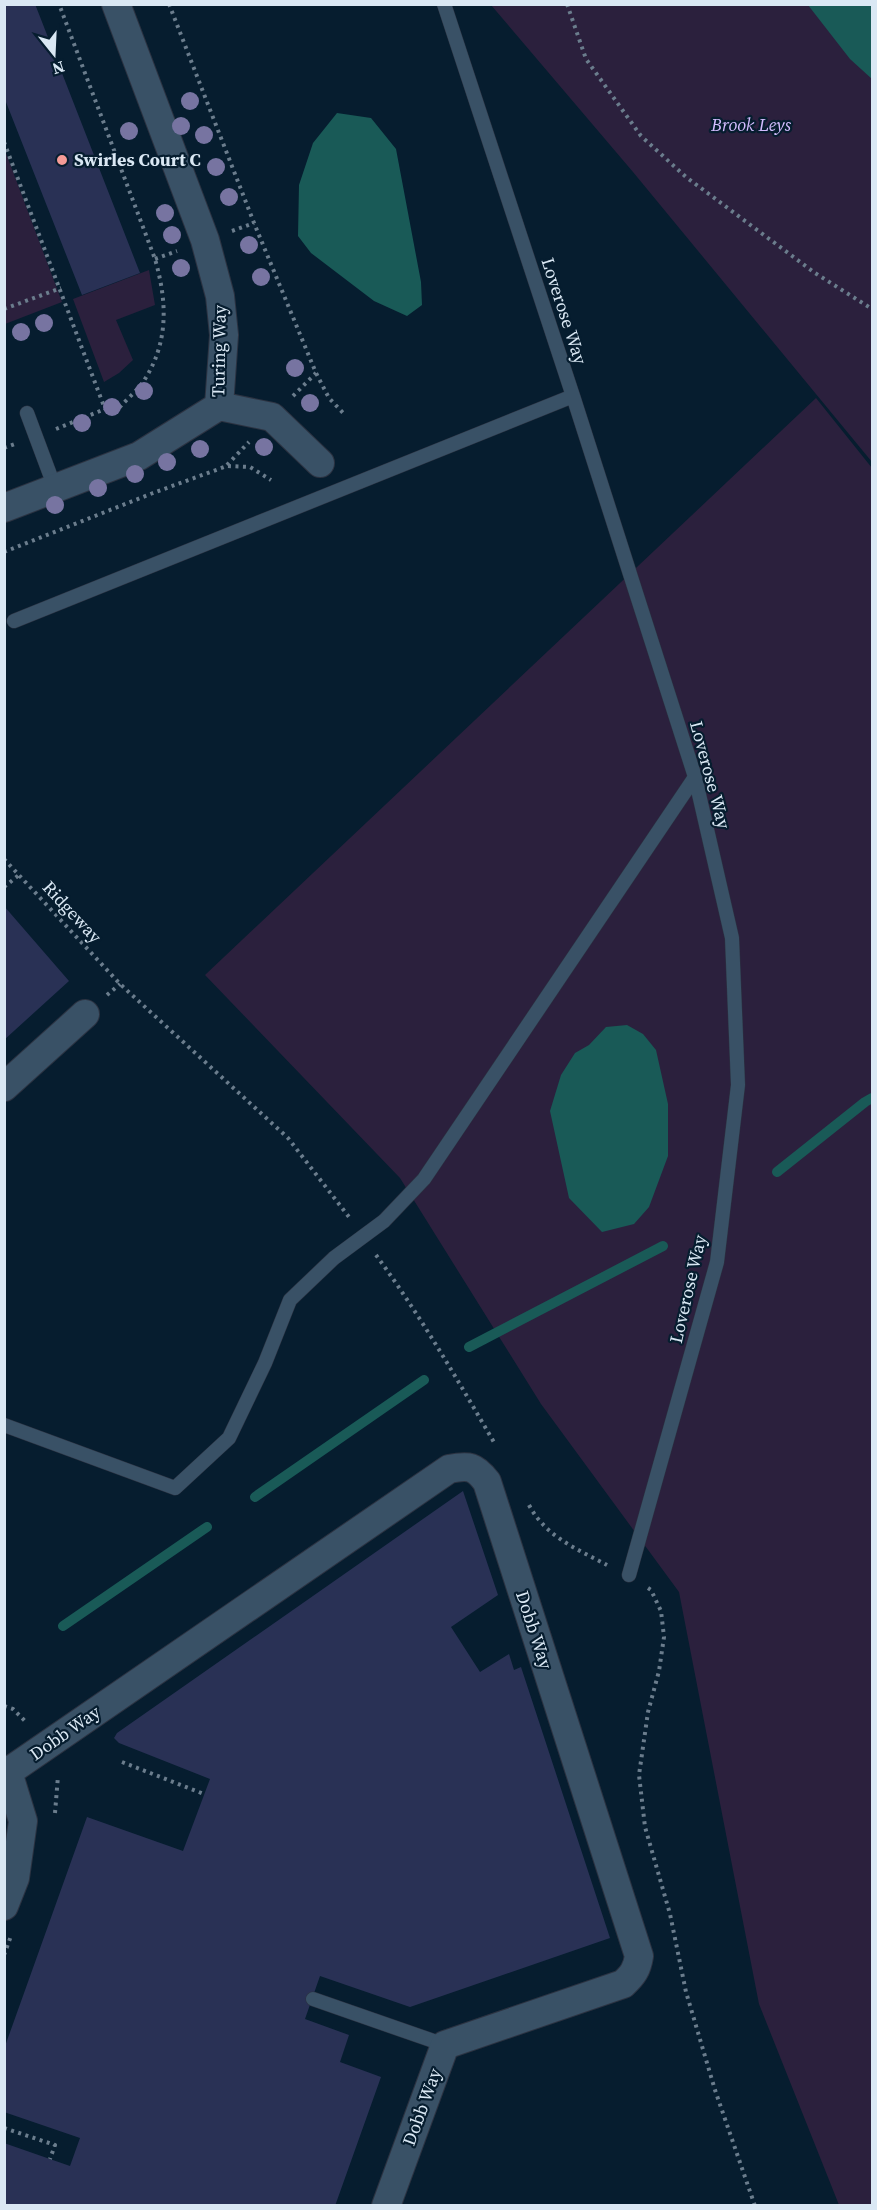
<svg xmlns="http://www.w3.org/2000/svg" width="877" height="2210" font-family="'Source Serif 4',serif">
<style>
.green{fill:#2b203d}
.water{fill:#195a57}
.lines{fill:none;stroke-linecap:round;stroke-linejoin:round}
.stream{stroke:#195a57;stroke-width:10}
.building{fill:#293155}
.lane-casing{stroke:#2c3342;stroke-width:15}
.street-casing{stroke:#2c3342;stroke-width:30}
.path{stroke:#6b7d8d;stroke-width:4;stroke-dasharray:3 4.5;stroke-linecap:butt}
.lane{stroke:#395166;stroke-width:14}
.street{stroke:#395166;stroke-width:28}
.tree{fill:#7774a1}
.poi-dot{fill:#f59b97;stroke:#061d2f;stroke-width:2}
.labels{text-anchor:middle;stroke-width:4.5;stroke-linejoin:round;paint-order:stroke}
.park-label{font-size:18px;font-style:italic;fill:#d3bcfe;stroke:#061d2f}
.poi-label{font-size:18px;font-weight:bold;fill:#dae8f4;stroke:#061d2f;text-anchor:start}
.street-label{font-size:18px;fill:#dae8f4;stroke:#061d2f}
</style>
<rect width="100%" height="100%" fill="#061d2f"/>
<path class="green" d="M491,5H872V462L633,172Z
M4,148L62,302L5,324H4Z
M149,270L155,305L116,320L133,360L119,373L104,382L73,299Z
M816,398L872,468V2205H839L759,2004L679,1592L541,1404L400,1178L205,975Z"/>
<path class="water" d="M808,5H872V79L850,59Z
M337,113L371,118L396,149L421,282L422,305L407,316L374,301L311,253L298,236L299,185L313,143Z
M627,1025L643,1034L656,1050L668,1104V1156L649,1207L634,1224L602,1232L569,1198L550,1111L561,1075L575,1053L589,1045L606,1027Z"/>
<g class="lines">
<path class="stream" d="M777,1172L865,1102L872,1098
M469,1347L663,1246
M255,1497L424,1380
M63,1626L207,1527"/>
</g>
<path class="building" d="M4,4H35L140,273L82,295L4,97Z
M4,906L69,981L4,1040Z
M463,1491L498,1595L451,1627L480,1672L509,1654L514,1670L521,1667L610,1938L410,2007L320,1976L305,2019L349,2035L340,2062L381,2077L335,2206H4V2143L70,2166L80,2138L4,2112V2049L87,1817L183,1851L210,1779L119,1743L114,1738L117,1733Z"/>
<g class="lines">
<g class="lane-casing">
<path id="lane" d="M444,4L573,396L695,777L732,938L738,1085L717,1262L629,1575
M27,413L55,488
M14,621L573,396
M4,1425L175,1488L229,1438L265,1363L290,1300L334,1258L384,1221L424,1179L695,777
M313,1999L445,2045"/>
</g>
<g class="street-casing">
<path id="street" d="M219,406L272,417L320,463
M4,508L139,456L219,406L224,335L220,296L205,240L116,4
M4,1087L85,1014
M4,1770L8,1772L23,1821L15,1878L4,1906
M8,1772L449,1469C469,1465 475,1466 487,1482L639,1956C637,1969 633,1975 623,1984L445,2045L386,2206"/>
</g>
<path class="path" d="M169,4L254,223L316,373L329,398L344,414
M567,4L586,59L641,136L686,177L815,273L872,309
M4,142L105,409
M232,231L254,223
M155,259L177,251
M4,309L61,288
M293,396L316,373
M56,429L105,409L120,407C128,398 139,389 145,379C169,341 167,301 155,259L59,4
M4,448L15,444
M227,465L249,442
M4,552L153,493L227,466L250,467L271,480
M4,859L120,984L288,1138L349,1217
M4,887L19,875
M107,995L120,984
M376,1255C420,1315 457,1379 495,1444
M529,1505C546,1537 577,1549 607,1565
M648,1588L651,1590L661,1611L664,1637L659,1671L648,1712L639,1775L645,1827L670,1914L686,1992L715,2090L755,2206
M4,1706L13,1709L26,1722
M122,1762L204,1794
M55,1813L58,1776
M4,1955L11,1936
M4,2128L55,2145L50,2159"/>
<use href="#lane" class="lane"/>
<use href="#street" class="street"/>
</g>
<g class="tree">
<circle cx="190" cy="101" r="9"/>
<circle cx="181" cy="126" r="9"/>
<circle cx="129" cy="131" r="9"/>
<circle cx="204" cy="135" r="9"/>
<circle cx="216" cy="167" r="9"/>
<circle cx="229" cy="197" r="9"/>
<circle cx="165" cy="213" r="9"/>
<circle cx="172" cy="235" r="9"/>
<circle cx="249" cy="245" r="9"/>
<circle cx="181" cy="268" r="9"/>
<circle cx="261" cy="277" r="9"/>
<circle cx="44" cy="323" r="9"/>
<circle cx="21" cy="332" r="9"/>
<circle cx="295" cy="368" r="9"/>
<circle cx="144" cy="391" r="9"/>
<circle cx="310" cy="403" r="9"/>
<circle cx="112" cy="407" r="9"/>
<circle cx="82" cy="423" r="9"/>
<circle cx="264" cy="447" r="9"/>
<circle cx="200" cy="449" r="9"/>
<circle cx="167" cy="462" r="9"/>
<circle cx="135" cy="474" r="9"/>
<circle cx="98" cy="488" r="9"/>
<circle cx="55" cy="505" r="9"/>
</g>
<circle class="poi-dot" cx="62" cy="160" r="6"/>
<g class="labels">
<g class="park-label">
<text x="751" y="131">Brook Leys</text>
</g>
<g class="poi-label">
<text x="74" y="166">Swirles Court C</text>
</g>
<g class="street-label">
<text transform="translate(564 311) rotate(72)" y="6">Loverose Way</text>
<text transform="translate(219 351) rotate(-89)" y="6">Turing Way</text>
<text transform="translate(710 775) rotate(75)" y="6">Loverose Way</text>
<text transform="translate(72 912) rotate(47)" y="6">Ridgeway</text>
<text transform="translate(688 1289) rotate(-77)" y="6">Loverose Way</text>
<text transform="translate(534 1630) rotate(72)" y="6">Dobb Way</text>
<text transform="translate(65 1733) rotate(-35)" y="6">Dobb Way</text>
<text transform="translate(422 2107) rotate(-70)" y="6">Dobb Way</text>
</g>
</g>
<rect width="877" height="2210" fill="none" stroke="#dae8f4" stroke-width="12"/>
<g transform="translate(54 54) rotate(162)" stroke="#061d2f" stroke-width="4.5" paint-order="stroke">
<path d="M0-4.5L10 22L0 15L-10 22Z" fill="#dae8f4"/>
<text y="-9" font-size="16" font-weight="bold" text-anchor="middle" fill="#dae8f4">N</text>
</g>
</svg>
